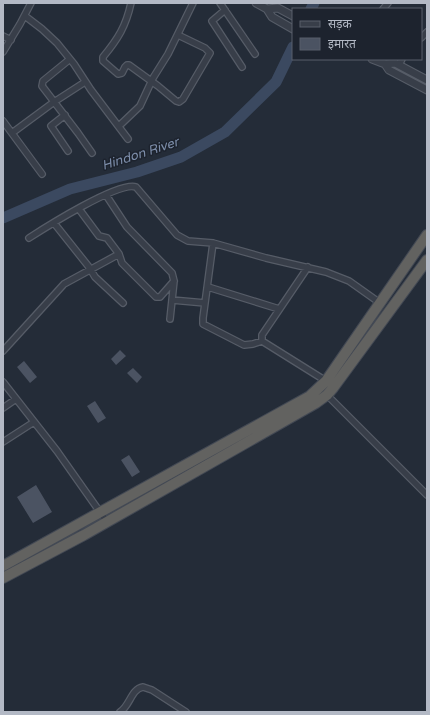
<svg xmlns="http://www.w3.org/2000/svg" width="430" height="715" font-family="'Varela Round','Noto Sans Devanagari',sans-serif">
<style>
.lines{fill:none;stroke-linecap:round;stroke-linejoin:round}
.river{stroke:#3b4960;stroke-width:11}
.building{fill:#4b5362}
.minor-casing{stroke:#565c67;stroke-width:8}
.tertiary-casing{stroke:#565c67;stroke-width:9}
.trunk-casing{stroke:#434954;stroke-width:12}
.minor{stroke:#383e49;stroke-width:5.5}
.tertiary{stroke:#383e49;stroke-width:7}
.trunk{stroke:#626260;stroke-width:10}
.labels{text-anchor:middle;stroke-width:3;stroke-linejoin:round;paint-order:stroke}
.water-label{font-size:13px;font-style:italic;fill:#7d8eaa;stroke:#1d232e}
</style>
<rect width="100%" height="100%" fill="#242c38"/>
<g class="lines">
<path class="river" d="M311,9L314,3
M3,218L70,189L137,172L181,157L225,132L276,82L293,47"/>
</g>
<path class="building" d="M120,350L126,356L116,365L111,359Z
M24,361L37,377L30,383L17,367Z
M133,368L142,377L137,383L127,373Z
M95,401L106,418L98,423L87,406Z
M129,455L140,472L132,477L121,460Z
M36,485L52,512L33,523L17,497Z"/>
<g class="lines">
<g class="minor-casing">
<path id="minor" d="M131,3C126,26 118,39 103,57V61L118,74L122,73L125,67L127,65H129L158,86L176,101L179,102L183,99L210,53L205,48L178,35
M220,3L255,54
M383,9L388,3
M225,10L212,21L242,67
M25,16L42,29L57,43L74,64L91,90L128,139
M3,36L11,40
M421,38L427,32
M3,52L20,24L31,3
M70,59L43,81L42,86L78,133L92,153
M399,65L402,59
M65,115L51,126L68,151
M3,121L42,174
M119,126L140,106L153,78L168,54L193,3
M12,133L54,102L85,82
M106,195L127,227L172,273L174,281L170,319
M79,209L99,236L107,238L119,254L122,263L156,297H160L174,281
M54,223L89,267L95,277L123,303
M29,238C46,227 119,181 136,187L177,235L188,241L213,243L266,258L326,272L349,281L380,303
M213,243L203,318V324L244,345L253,344L262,341
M308,267L262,335V341L326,381
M208,287L279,309
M172,300L205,303
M3,351L64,284L119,254
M3,382L57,451L107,522
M327,395L427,495
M3,408L16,399
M3,442L34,422
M120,712C130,706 131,689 143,687L152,690L186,712"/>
</g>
<g class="tertiary-casing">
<path id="tertiary" d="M256,3L267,9L272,17L293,29
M267,9L278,8L293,16
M372,59L385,64L395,63L427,80
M385,64L389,70L427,90"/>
</g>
<g class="trunk-casing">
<path id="trunk" d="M3,566L310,396L326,381L427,235
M3,578L84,535L316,403L327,395L333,388L427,260"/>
</g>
<use href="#minor" class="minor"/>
<use href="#tertiary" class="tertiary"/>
<use href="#trunk" class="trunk"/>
</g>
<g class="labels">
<g class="water-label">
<text transform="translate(140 153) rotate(-18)" y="5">Hindon River</text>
</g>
</g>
<rect width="430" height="715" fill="none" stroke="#b3b9c5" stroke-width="8"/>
<rect x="292" y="8" width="130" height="52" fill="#1d232e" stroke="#595f6a"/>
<rect x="300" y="21" width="20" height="6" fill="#383e49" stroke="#595f6a"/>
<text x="328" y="28" font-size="12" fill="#b3b9c5">सड़क</text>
<rect x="300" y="38" width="20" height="12" fill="#4b5362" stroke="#595f6a"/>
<text x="328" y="48" font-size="12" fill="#b3b9c5">इमारत</text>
</svg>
